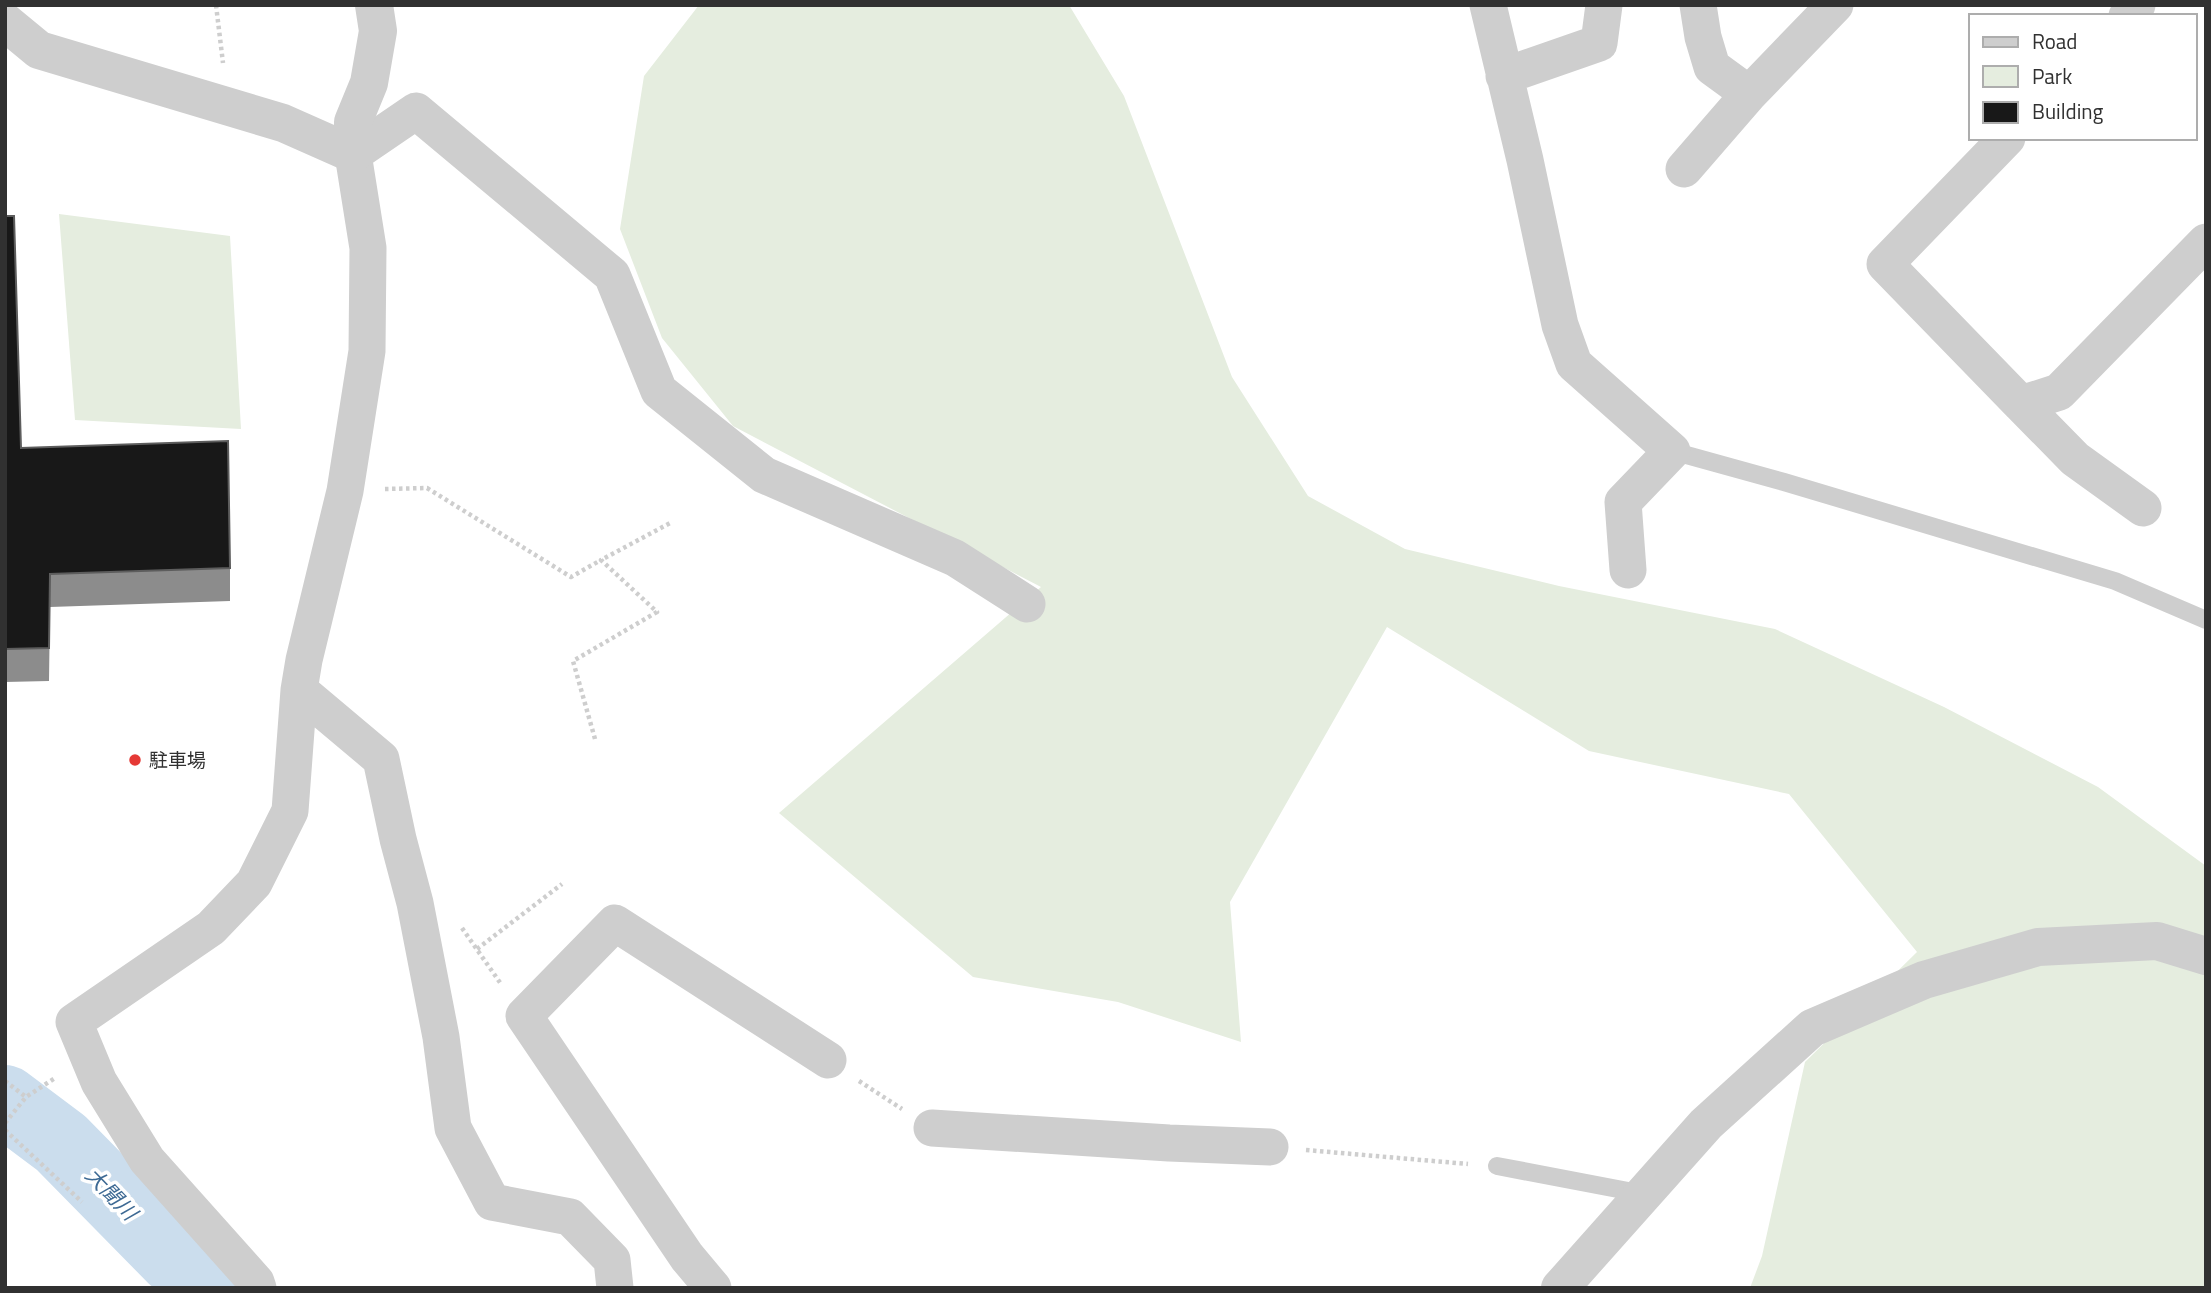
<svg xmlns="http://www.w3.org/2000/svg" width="2211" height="1293" font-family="'Titillium Web','Noto Sans JP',sans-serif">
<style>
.green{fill:#e5eddf}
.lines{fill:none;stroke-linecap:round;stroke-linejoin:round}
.river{stroke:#cbdded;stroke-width:72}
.path{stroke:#cecece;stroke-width:4.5;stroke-dasharray:3.5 3.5;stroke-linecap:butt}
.service{stroke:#cecece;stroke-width:18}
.minor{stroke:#cecece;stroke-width:37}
.tertiary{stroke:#cecece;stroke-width:38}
.wall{fill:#8c8c8c}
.building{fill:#181818;stroke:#5d5d5d;stroke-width:2}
.poi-dot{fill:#e53935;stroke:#fff;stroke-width:2.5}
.labels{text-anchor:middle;stroke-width:7;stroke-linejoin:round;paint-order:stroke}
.poi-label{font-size:19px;fill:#313131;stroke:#fff;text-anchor:start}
.water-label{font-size:21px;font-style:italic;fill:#3e6a94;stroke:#fff}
</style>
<rect width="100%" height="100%" fill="#fff"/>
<path class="green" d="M699,5H1069L1124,96L1232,377L1308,496L1405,549L1559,586L1775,629L1944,707L2098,787L2206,866V1288H1750L1762,1256L1805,1062L1917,952L1789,794L1589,751L1387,627L1230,902L1241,1042L1118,1002L973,977L779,813L1041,587L733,426L662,338L620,229L644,76Z
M59,214L230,236L241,429L75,420Z"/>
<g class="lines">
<path class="river" d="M5,1101L61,1143L174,1258L216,1288"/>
<path class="path" d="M216,5L223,63
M385,489L427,488L571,577L601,560
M595,739L573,661L657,612L601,560L672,522
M462,928L501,984
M477,949L562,884
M5,1081L26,1097
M859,1081L902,1109
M5,1123L26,1097L55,1078
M5,1130L82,1202
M1306,1150L1468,1164"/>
<path class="service" d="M1672,451L1784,482L2115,581L2206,620
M1497,1166L1644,1194"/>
<path class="minor" d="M1488,5L1525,160L1560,325L1574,364L1672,451L1623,502L1628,570
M1698,5L1703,37L1712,67L1749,94L1835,5
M2127,16L2137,5
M1504,76L1599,43L1604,5
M2007,138L1885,264L2021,404L2059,392L2206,242
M1684,169L1749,94
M2021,404L2075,459L2143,508
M299,690L381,759L398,839L415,903L441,1037L453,1128L492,1202L570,1217L612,1260L615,1288
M932,1128L1169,1143L1270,1147
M258,1288L256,1282L147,1160L99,1082L74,1022L211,928L254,883L290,811L299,690L304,660L345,491L367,351L368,248L353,154L416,111L612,275L659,391L764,475L955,558L1027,604
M713,1288L687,1257L524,1016L615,923L828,1060"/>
<path class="tertiary" d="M5,22L39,50L283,123L353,154V122L369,83L378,31L374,5
M1560,1288L1706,1124L1812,1028L1924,980L2038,947L2157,941L2206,956"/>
</g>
<path class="wall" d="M5,216L21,448L230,568V601L50,607L49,681L5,682Z"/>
<path class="building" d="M5,216H14L21,448L228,441L230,568L50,574L49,648L5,649Z"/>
<circle class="poi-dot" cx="135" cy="760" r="7"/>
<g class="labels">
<g class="poi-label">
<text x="149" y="767">駐車場</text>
</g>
<g class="water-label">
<text transform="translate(111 1194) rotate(46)" y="7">大聞川</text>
</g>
</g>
<rect width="2211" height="1293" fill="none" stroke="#313131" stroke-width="14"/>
<rect x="1969" y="14" width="228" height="126" fill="#ffffff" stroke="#adadad" stroke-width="2"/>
<rect x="1983" y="37" width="35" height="10" fill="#cecece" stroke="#adadad" stroke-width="2"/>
<text x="2032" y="49" font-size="21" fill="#313131">Road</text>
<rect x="1983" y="66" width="35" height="21" fill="#e5eddf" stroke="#adadad" stroke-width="2"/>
<text x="2032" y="84" font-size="21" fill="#313131">Park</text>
<rect x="1983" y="102" width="35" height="21" fill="#181818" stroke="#adadad" stroke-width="2"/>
<text x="2032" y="119" font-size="21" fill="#313131">Building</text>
</svg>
